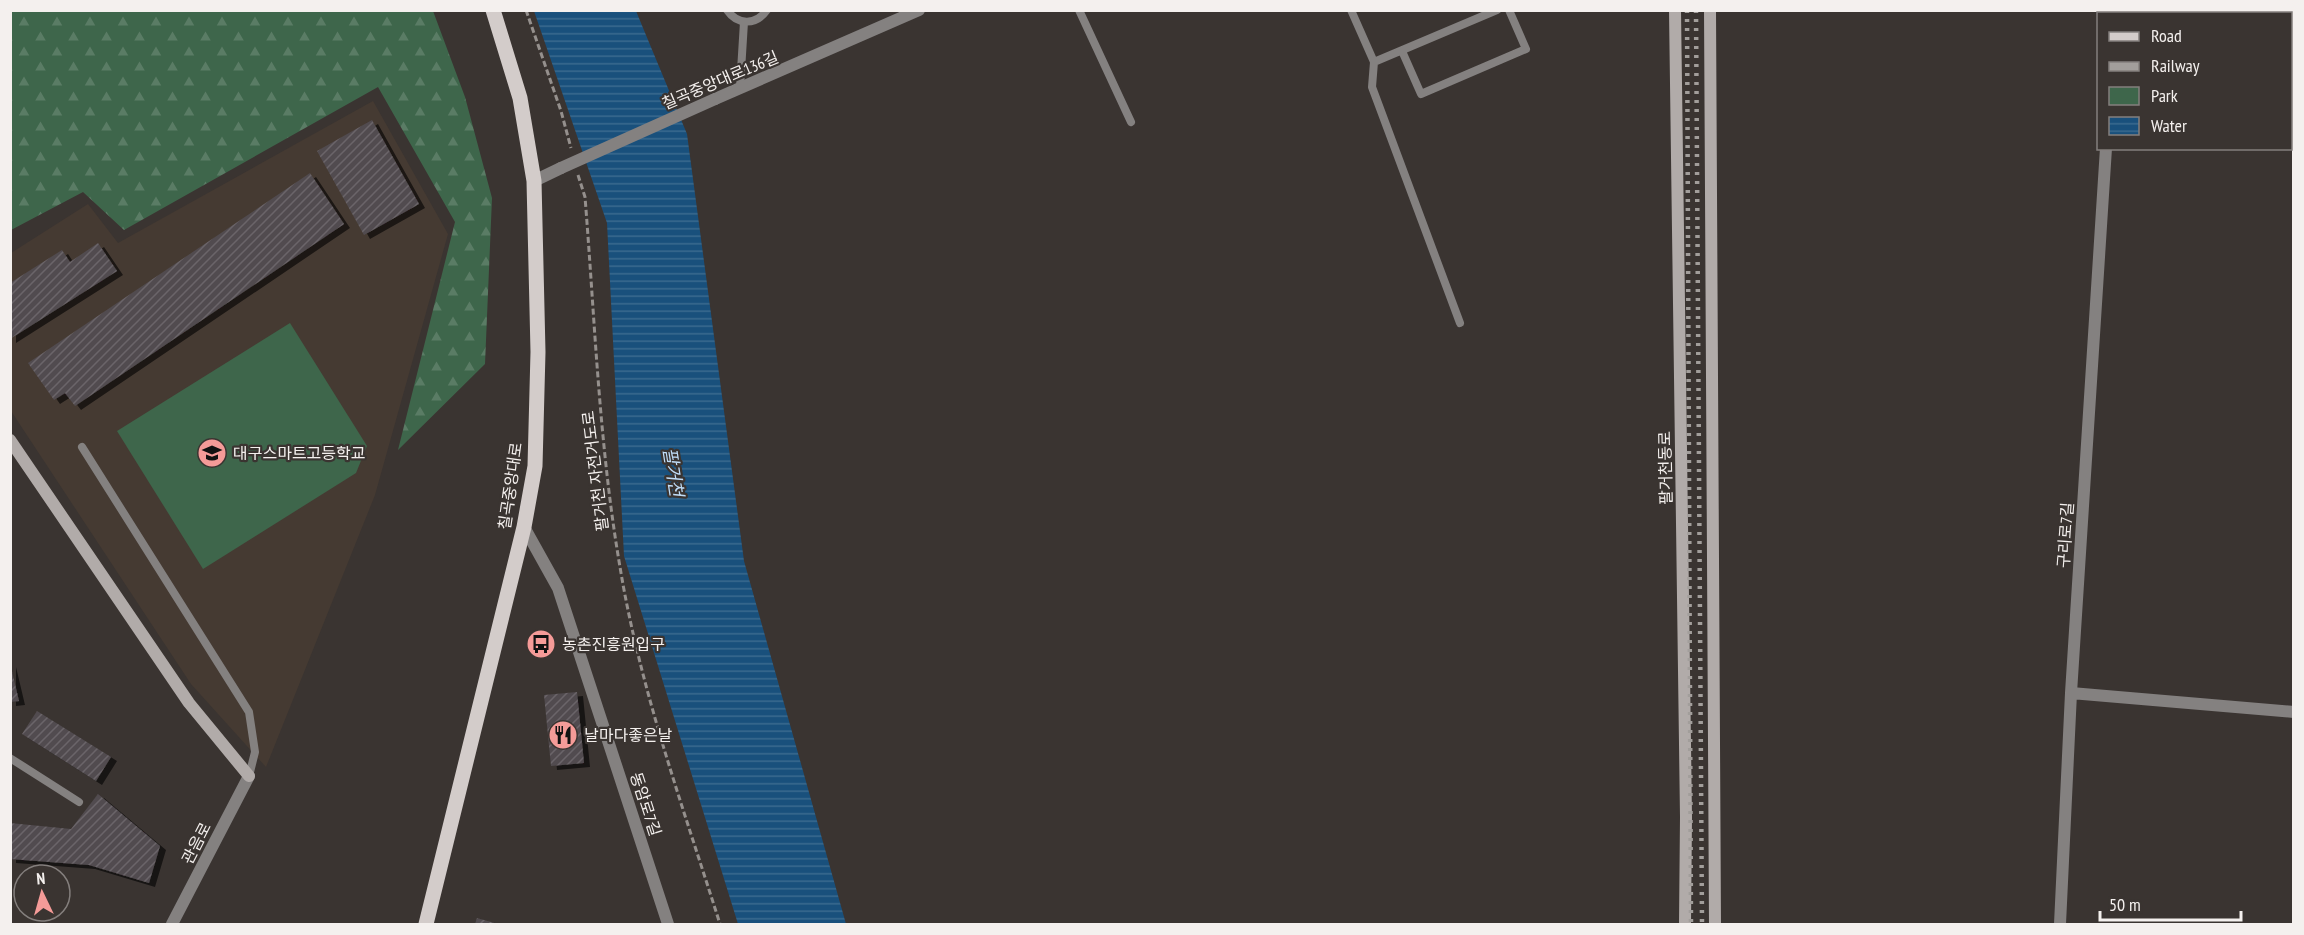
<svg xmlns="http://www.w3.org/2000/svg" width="2304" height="935" font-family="'PT Sans Narrow','Noto Sans KR',sans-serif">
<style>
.built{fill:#453a32}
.forest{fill:url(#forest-firs)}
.park{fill:#3e664b}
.water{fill:url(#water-rules)}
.building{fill:url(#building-hatch);filter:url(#shadow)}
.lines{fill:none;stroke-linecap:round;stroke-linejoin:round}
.path{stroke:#95908d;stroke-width:3;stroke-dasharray:6 3;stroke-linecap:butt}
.lane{stroke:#848180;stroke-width:8}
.street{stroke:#848180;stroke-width:12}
.secondary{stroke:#b1aba9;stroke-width:12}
.primary{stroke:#d3ccca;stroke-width:15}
.rail{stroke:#a29e9b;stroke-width:4.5;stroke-dasharray:3 6;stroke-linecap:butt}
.street-bridge{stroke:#848180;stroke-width:12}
.labels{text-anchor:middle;stroke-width:4.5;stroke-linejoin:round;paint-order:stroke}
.street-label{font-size:16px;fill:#f4f0ee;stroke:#3a3431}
.poi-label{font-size:16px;fill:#f4f0ee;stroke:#3a3431;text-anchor:start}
.water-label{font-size:18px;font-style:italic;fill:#c0ddf8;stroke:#3a3431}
</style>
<defs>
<pattern id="forest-firs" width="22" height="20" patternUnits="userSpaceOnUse" patternTransform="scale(1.5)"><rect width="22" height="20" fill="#3e664b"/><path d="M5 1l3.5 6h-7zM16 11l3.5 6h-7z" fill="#5a7c65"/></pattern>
<pattern id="water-rules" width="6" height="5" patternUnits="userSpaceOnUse" patternTransform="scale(1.5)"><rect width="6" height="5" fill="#19507c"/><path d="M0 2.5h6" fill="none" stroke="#3b6a8f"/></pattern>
<pattern id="building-hatch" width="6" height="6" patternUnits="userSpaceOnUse" patternTransform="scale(1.5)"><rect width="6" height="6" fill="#514b4f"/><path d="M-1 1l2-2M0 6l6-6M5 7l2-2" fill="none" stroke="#6b6569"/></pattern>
<filter id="shadow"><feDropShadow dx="6" dy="4" stdDeviation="0" flood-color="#0009"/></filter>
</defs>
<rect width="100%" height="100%" fill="#3a3431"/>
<path class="built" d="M373,101L448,234L375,495L266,767L191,684L11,411V253L88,204L118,243Z"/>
<path class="forest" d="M11,10L433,11L465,97L492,198L485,364L398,450L455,222L378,87L124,230L83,192L11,230Z"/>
<path class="park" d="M290,323L367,446L356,473L203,569L117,431Z"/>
<path class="water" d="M534,11H636L687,134L744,561L846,924H738L624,556L607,223Z"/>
<path class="building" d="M372,120L419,204L364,235L317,151Z
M310,173L344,224L75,406L65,393L54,400L28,363Z
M98,243L117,271L10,339V283L62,250L70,262Z
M10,663L19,701L10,702Z
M577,692L584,763L551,766L544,695Z
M37,711L111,757L96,781L22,734Z
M98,794L160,846L149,883L89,865L10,859V823L71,829Z
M477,918L498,924H475Z"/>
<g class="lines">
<path class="path" d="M526,10L561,111L571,148
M578,175L585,197C595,321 599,445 620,567C640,689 683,807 720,924"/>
<path class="lane" d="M727,10C738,26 756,25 767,10
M1079,10L1131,122
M1351,10L1374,62L1497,10
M1402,51L1421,94L1526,49L1509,10
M1374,62L1372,87L1460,323
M740,87L744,22
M82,447L249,712L255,752L249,776
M10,758L79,802"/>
<path class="street" d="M2115,14V10
M715,99L919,10
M534,181L561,168
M524,527L558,588L668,924
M2071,693L2294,712
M172,924L249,776
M2060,924L2071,693L2106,148"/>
<path class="secondary" d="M1675,10L1686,817L1685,924
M1710,10L1715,924
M10,440L189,703L249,776"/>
<path class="primary" d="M426,924L524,527L535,466L538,352L534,181L520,98L493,10"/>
<path class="rail" d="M1687,10L1691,924
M1696,10L1702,924"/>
<path class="street-bridge" d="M561,168L715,99"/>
</g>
<defs>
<g id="school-disc" transform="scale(1.5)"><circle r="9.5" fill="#f59b98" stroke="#3a3431"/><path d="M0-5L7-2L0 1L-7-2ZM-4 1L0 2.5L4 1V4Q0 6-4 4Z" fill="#111"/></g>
<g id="bus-disc" transform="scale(1.5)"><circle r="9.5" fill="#f59b98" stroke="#3a3431"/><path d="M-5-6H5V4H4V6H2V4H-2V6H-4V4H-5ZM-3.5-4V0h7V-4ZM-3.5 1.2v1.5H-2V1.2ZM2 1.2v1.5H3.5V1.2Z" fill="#111"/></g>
<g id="restaurant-disc" transform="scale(1.5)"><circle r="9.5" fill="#f59b98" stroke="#3a3431"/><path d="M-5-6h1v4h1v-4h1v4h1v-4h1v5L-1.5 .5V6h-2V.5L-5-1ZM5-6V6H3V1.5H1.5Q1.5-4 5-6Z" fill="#111"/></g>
</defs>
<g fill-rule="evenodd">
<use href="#school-disc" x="212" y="453"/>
<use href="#bus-disc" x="541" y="644"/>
<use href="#restaurant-disc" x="563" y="735"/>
</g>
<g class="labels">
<g class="street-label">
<text transform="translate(720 80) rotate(-23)" y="6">칠곡중앙대로136길</text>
<text transform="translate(1665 468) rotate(-91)" y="6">팔거천동로</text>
<text transform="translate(595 471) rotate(-97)" y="6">팔거천 자전거도로</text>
<text transform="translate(510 486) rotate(-82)" y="6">칠곡중앙대로</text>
<text transform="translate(2065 535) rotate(-86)" y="6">구리로7길</text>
<text transform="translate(646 804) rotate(72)" y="6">동암로7길</text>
<text transform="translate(196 843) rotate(-63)" y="6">관음로</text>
</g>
<g class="poi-label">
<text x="233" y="459">대구스마트고등학교</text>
<text x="562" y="650">농촌진흥원입구</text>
<text x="584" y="741">날마다좋은날</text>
</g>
<g class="water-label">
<text transform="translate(673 472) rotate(81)" y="6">팔거천</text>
</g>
</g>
<rect width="2304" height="935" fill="none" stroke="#f4f0ee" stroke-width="24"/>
<rect x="2097" y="12" width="195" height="138" fill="#3a3431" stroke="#847f7d" stroke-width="1.5"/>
<rect x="2109" y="32" width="30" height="9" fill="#d3ccca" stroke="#847f7d" stroke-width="1.5"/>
<text x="2151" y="42" font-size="18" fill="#f4f0ee">Road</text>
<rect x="2109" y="62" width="30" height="9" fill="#a29e9b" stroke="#847f7d" stroke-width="1.5"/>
<text x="2151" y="72" font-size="18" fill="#f4f0ee">Railway</text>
<rect x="2109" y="87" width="30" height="18" fill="#3e664b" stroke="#847f7d" stroke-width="1.5"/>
<text x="2151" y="102" font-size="18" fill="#f4f0ee">Park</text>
<rect x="2109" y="117" width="30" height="18" fill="url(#water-rules)" stroke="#847f7d" stroke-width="1.5"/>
<text x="2151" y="132" font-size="18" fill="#f4f0ee">Water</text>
<g transform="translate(42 893) rotate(355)"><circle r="28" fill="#3a3431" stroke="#847f7d" stroke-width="1.5"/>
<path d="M0-4.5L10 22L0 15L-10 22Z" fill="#f59b98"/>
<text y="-9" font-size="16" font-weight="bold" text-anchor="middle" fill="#f4f0ee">N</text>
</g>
<path d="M2100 911v9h141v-9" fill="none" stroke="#f4f0ee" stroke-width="3"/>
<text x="2109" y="911" font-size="18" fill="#f4f0ee" stroke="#3a3431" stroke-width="4.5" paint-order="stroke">50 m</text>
</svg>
